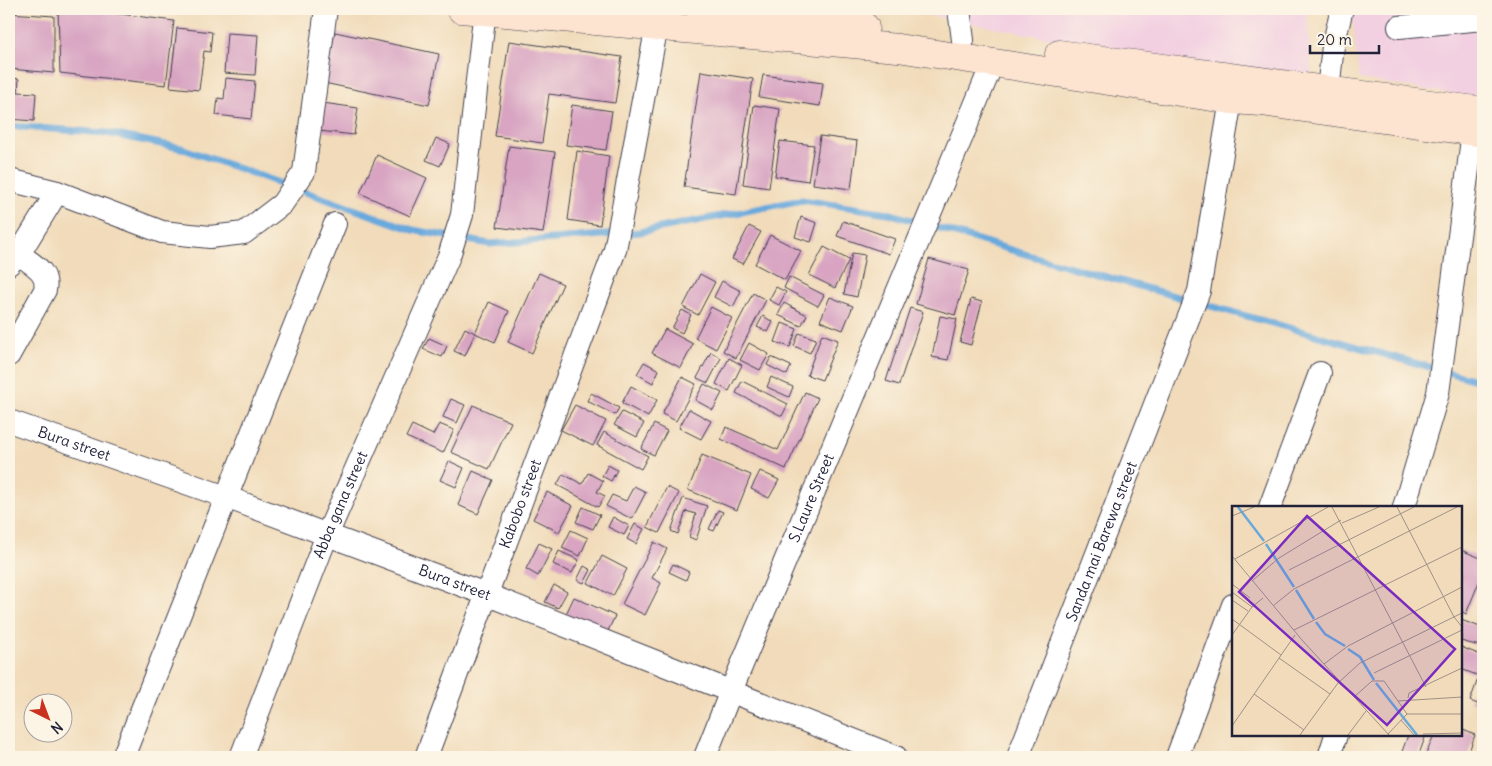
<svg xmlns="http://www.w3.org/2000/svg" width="1492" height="766" font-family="Delius,sans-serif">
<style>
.built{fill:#f2cfe1}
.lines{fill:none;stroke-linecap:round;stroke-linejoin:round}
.stream{stroke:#69a9dc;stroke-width:7}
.building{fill:#d8a4c2}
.street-casing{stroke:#413e4e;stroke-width:24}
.secondary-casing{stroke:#413e4e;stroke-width:29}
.street{stroke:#fff;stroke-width:22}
.secondary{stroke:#fde4d1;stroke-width:28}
.labels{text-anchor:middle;stroke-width:5;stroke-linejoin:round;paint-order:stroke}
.street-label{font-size:15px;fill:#22223b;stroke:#fcf5e5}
.inset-river{fill:none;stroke:#69a9dc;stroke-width:2.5}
.inset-road{fill:none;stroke:#9e9187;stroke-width:1}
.view{fill:#7b2cbf;fill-opacity:0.15;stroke:#7b2cbf;stroke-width:2.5}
.inset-edge{fill:none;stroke:#22223b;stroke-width:2.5}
</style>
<rect width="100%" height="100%" fill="#fcf5e5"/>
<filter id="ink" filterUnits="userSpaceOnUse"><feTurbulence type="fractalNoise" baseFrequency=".02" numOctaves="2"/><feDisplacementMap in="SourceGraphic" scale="10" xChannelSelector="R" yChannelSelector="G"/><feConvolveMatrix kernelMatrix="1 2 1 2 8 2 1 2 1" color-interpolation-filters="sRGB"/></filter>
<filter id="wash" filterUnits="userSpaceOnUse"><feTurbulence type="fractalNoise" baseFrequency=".0096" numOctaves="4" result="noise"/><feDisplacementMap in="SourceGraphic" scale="20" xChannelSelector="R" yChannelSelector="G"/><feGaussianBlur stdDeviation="1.12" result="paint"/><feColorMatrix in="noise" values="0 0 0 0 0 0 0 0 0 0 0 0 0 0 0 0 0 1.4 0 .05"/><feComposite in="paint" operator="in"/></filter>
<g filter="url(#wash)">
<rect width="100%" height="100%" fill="#f1dbba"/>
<path class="built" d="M896,9H1307L1312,88Z
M1352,9H1483V99L1359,79Z"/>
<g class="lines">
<path class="stream" d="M9,126L106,133L181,148L413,230L490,244L640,232L802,200L888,213L1028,255L1483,382"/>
</g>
<g id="blocks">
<path class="building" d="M58,9H82L174,21L166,85L60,73Z
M9,13L54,16V73L9,69Z
M177,28L212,32L210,52L204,51L199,90L170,87Z
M335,32L439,54L429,105L324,83Z
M227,33L258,35L255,75L224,73Z
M509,41L622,57L615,103L549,94L542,143L495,136Z
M701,71L753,79L736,194L684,187Z
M763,75L823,83L820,106L759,97Z
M9,77L19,79L18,92L36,93L34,121L9,119Z
M226,78L255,81L251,119L216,115L218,98L224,99Z
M323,103L358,108L354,135L319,131Z
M572,105L612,111L606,150L566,145Z
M754,105L780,109L769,188L743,184Z
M820,136L857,141L851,189L813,184Z
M436,138L450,144L440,166L426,160Z
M780,141L814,145L808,181L775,176Z
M509,146L555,152L543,233L497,227Z
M577,151L609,156L600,225L568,220Z
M377,155L427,178L410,216L360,193Z
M801,217L817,223L811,242L795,237Z
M843,221L895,239L889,254L837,236Z
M749,226L761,232L743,264L732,259Z
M770,235L801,251L785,280L755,264Z
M824,247L849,260L835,288L809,275Z
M852,253L865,255L857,297L844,294Z
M929,259L969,270L955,315L916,304Z
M539,273L563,284L532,353L508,342Z
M700,274L715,282L698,315L683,307Z
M789,277L824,295L818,306L784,288Z
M722,281L741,291L733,307L714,297Z
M776,287L786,292L779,305L769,300Z
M753,293L766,300L736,358L723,351Z
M830,297L853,306L843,330L820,321Z
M971,299L982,302L971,345L960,342Z
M489,302L509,311L495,342L475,333Z
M784,303L807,315L801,326L778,315Z
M711,307L732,318L716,349L695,338Z
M910,308L923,312L899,385L886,381Z
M682,310L691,315L682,333L672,328Z
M763,316L773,322L768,332L757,327Z
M940,316L957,319L948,360L932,357Z
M782,323L797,329L790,347L775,342Z
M465,328L475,333L465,356L454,351Z
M665,329L693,344L681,368L652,353Z
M799,333L816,339L810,353L794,346Z
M822,334L838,340L822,380L807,375Z
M429,338L447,346L442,357L423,349Z
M749,343L769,354L760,370L740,360Z
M711,352L721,358L708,383L697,378Z
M771,357L791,366L787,375L767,365Z
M729,358L742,365L729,391L716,384Z
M644,362L659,370L653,383L637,374Z
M682,377L696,384L676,421L662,414Z
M771,377L793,387L789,397L767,387Z
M742,381L788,404L782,416L736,393Z
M704,384L722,393L713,410L695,400Z
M631,386L657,400L648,417L622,403Z
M805,392L818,398L786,469L721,439L726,427L778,450Z
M591,393L619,408L615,415L587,401Z
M451,399L465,405L457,423L443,417Z
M473,405L511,422L489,469L451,452Z
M575,405L606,421L593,446L561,430Z
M689,409L711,421L701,439L679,428Z
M622,412L644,423L637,437L614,425Z
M439,424L454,430L443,453L406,437L412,425L433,435Z
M654,424L667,431L654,455L641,449Z
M604,432L648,456L641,469L597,445Z
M702,455L751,475L737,510L688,490Z
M449,461L464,468L456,487L440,480Z
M608,465L617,470L611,481L602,476Z
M473,471L493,480L478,514L458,505Z
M760,471L779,480L769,498L751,489Z
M588,473L603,481L597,492L605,496L598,507L557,485L563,474L582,484Z
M634,486L646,492L632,519L606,506L612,495L626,501Z
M667,487L679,493L659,533L647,527Z
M547,492L573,506L559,532L533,519Z
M683,498L707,506L696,540L689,537L696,514L686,511L678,534L671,531Z
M583,507L600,515L593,529L576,522Z
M718,510L723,512L714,531L709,529Z
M613,517L629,526L624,535L608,527Z
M635,524L644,529L636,544L627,539Z
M571,530L588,538L580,556L562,548Z
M654,542L667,549L652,578L661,583L645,615L622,604Z
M539,543L552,549L538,576L526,569Z
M1461,550L1483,559V572L1466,614L1461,611Z
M559,551L579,560L572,573L553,564Z
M602,556L627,569L613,596L588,583Z
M673,564L689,572L686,580L669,572Z
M584,566L591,570L584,583L577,580Z
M554,585L567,592L558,608L545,602Z
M574,597L615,616L606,635L565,616Z
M1461,620L1483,628V647L1461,641Z
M1461,647L1483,656V706L1470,701L1479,676L1461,669Z
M1461,729L1475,735L1467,757H1425L1434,735H1461Z
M1408,735H1426L1418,757H1400Z"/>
</g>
</g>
<g filter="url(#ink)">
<use href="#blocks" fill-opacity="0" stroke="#413e4e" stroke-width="1"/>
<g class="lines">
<g class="street-casing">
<g id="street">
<path d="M959,9L963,40"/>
<path d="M1399,27L1483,19"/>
<path d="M1328,90L1333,46L1342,9"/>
<path d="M9,180L57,192L162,232L210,237L244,233L282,204L304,172L326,9"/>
<path d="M9,264L19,254L57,192"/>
<path d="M9,355L45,290C49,271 33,265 19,254"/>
<path id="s1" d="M9,421L226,497L488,595L896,757"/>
<path d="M1270,507L1320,373"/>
<path d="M1404,507L1438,393L1473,132"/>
<path d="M123,757L335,224"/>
<path id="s2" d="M241,757L327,535L449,256L462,215L485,9"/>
<path id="s3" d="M426,757L615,250L657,25"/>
<path id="s4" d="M705,757L731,691L993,62"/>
<path id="s5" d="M1018,757L1199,291L1231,100"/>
<path d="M1177,757L1233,605"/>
<path d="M1329,757L1336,735"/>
</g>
</g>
<g class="secondary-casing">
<path id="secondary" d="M461,9L898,48L1231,100L1262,102L1483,133
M700,9L865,27
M1059,54L1483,111"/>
</g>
<use href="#street" class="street"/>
<use href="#secondary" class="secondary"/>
</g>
</g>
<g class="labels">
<g class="street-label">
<text dy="5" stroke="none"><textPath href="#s1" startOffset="69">Bura street</textPath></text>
<text dy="5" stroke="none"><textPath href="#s4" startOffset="280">S.Laure Street</textPath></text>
<text dy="5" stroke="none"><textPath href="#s3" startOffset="270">Kabobo street</textPath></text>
<text dy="5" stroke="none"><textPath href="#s2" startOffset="271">Abba gana street</textPath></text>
<text dy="5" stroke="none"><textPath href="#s5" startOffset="231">Sanda mai Barewa street</textPath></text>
<text dy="5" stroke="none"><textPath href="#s1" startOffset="474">Bura street</textPath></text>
</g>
</g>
<g transform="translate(1232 506)">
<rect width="230" height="230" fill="#f1dbba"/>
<path class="inset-river" d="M6,1L32,35M34,38L62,81M64,84L82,113M84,116L93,128L113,140M116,143L128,151L142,174M144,177L185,229"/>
<path class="inset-road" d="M100,1L194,181M165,1L222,111L230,121M0,10L22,1M110,17L147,1M0,50L70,134L157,229M3,53L96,1M57,64L182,1M20,75L47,52L109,14M0,78L18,92M0,86L20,101M0,94L16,105M42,99L62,83L225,1M0,113L49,149M62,124L230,41M0,129L20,101L31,92M47,152L98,188M92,158L116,140L230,81M142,167L230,124M22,188L72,224M122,191L140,175H152L175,208M176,192L177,187L230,162M166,195L230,191M169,214L182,229M0,220L63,129M156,228L175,208H230M191,228L230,227M68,229L106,177L128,157L230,107M116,229L134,205"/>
<path class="view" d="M75,10L223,143L155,219L7,86Z"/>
<rect width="230" height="230" class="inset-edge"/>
</g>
<rect width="1492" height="766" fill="none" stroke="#fcf5e5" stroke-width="30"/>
<g transform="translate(48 718) rotate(138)"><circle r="24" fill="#fcf5e5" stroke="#a5a1a1"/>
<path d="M0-4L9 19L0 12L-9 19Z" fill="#c8321e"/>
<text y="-8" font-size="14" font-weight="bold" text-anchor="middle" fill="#22223b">N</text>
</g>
<path d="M1310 45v8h69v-8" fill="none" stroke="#22223b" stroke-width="2.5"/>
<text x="1317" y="45" font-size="15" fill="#22223b" stroke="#fcf5e5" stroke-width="4" paint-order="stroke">20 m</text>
</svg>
